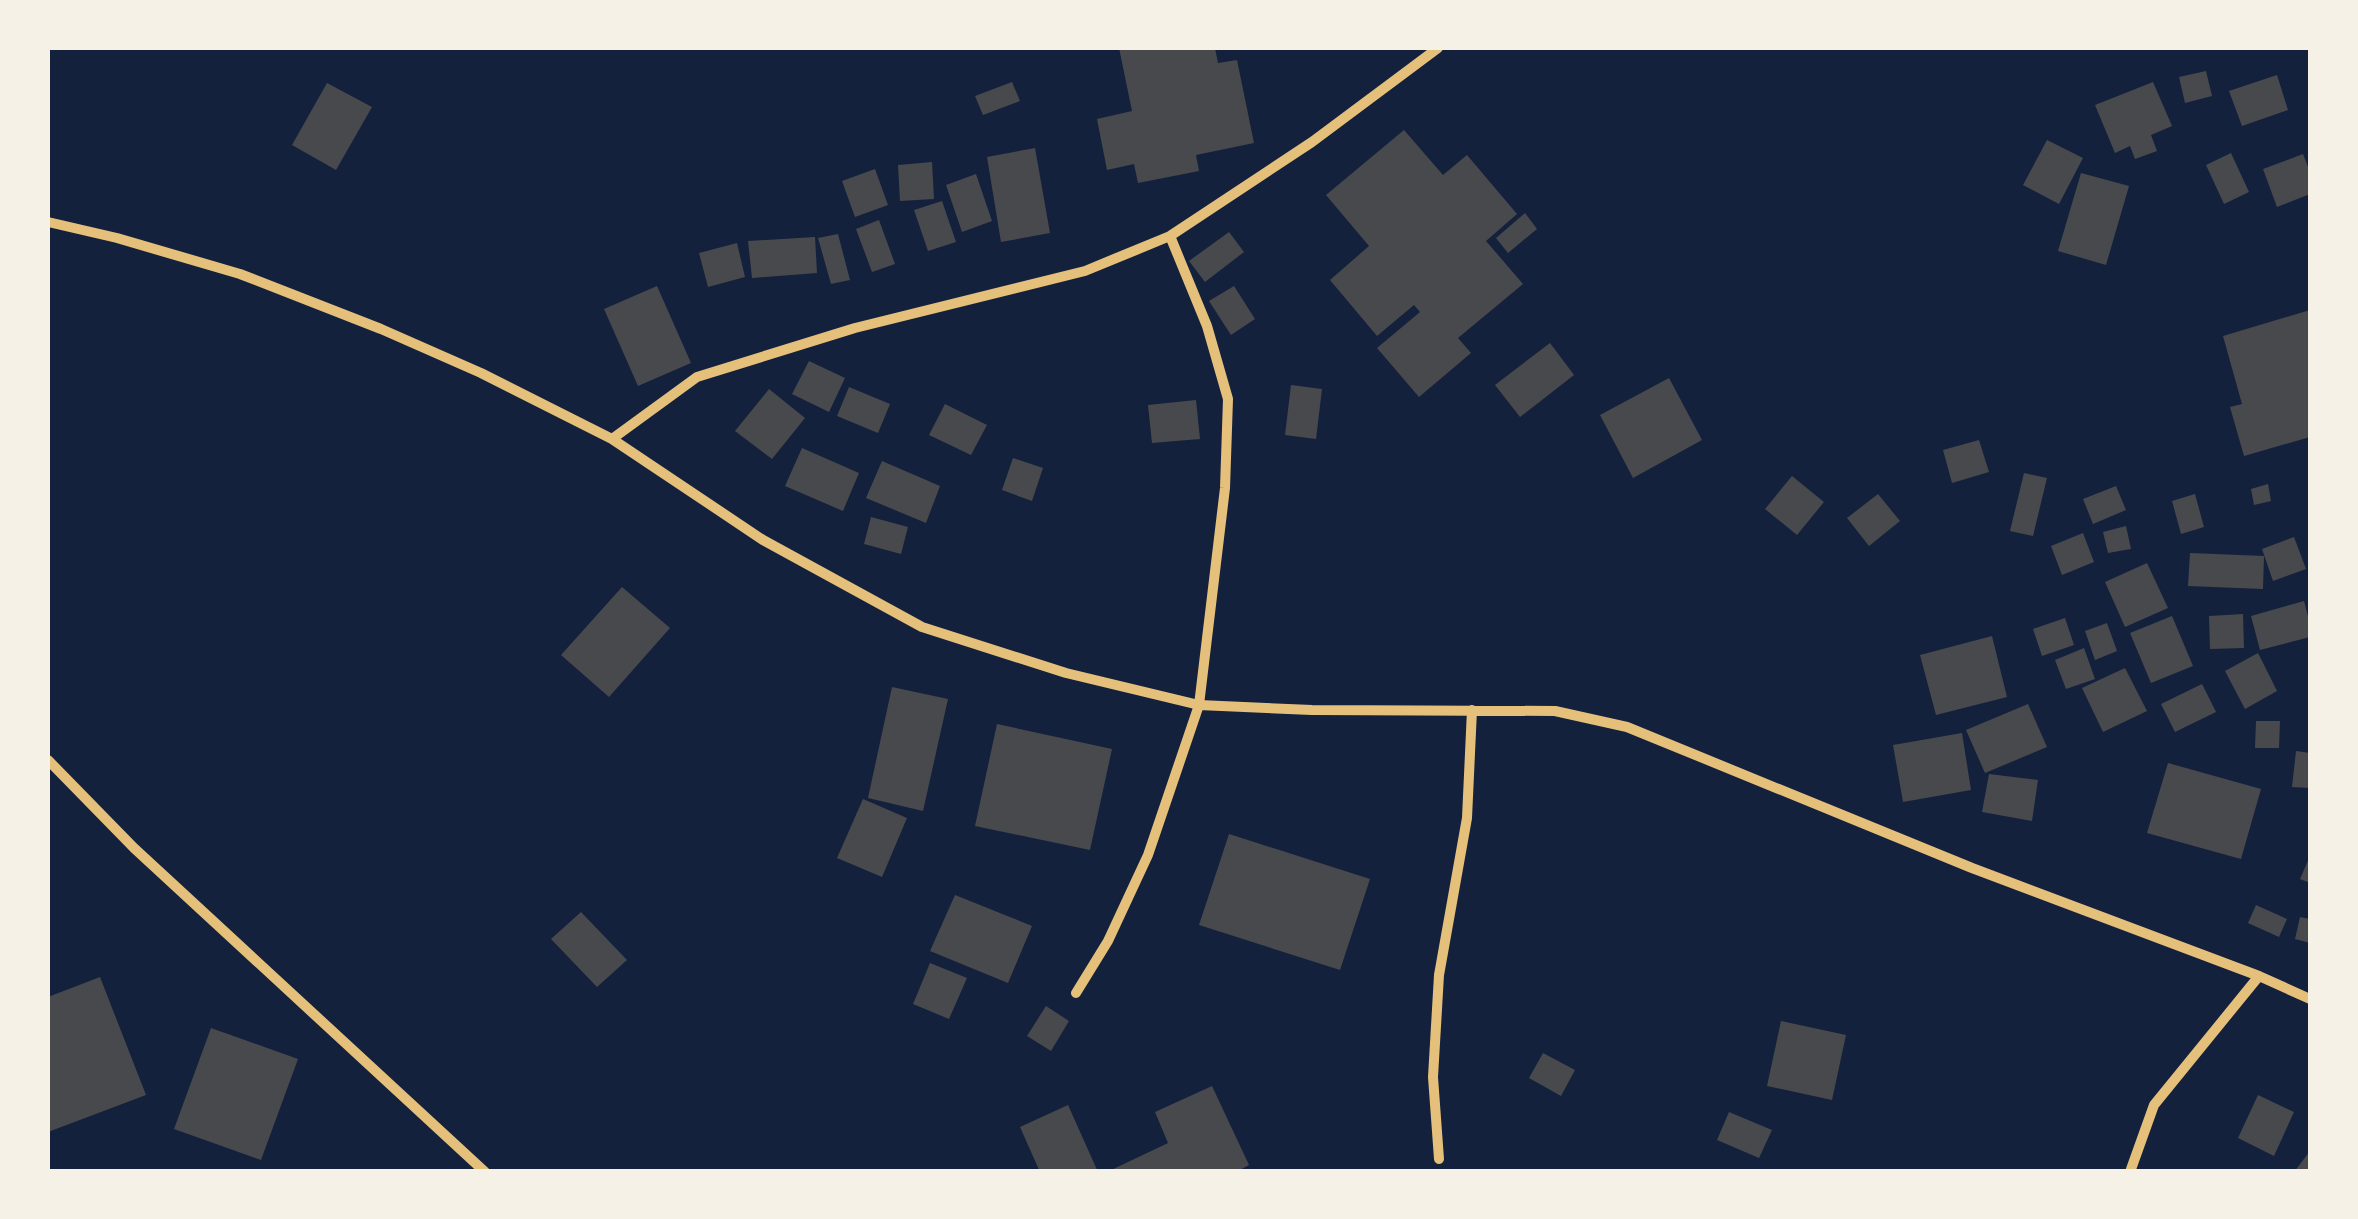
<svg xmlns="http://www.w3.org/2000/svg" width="2358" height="1219" font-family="Ubuntu,sans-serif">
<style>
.building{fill:#48494c}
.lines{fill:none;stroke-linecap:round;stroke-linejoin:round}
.minor{stroke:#e5c07b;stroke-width:10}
</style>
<rect width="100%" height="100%" fill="#14213d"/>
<path class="building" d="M1119,48H1215L1218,63L1237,60L1254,143L1196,155L1199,171L1138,183L1134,164L1107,170L1097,119L1132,111Z
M2206,71L2212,96L2185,103L2179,77Z
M2277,75L2288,110L2242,126L2229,91Z
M1012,82L1020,101L983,115L975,96Z
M2153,82L2172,126L2151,135L2157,151L2135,159L2130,146L2115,153L2095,105Z
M327,83L372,107L336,170L292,145Z
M1404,130L1443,175L1467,155L1517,214L1486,241L1523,284L1458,338L1471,353L1419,397L1377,348L1420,312L1414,305L1377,336L1330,280L1369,246L1326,195Z
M2047,140L2083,158L2059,204L2023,185Z
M1035,148L1050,233L1001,242L987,157Z
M2231,153L2249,192L2224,204L2206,165Z
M2303,154L2310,172V194L2277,207L2263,169Z
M932,162L934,199L900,201L898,165Z
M875,169L888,205L855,217L842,181Z
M2081,173L2129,186L2106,265L2058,251Z
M976,174L992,221L962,232L946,185Z
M942,201L956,242L928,251L914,210Z
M1525,213L1537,229L1508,253L1496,238Z
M879,220L895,264L872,272L856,229Z
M1229,232L1244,252L1205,282L1189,261Z
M838,234L850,280L831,284L818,238Z
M815,237L817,273L752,278L748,241Z
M737,243L745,277L708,287L699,253Z
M657,286L691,363L638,386L604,309Z
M1234,286L1255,319L1231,335L1209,301Z
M2310,310V437L2244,456L2230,407L2242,404L2223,336Z
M1550,343L1574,375L1520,417L1495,385Z
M809,361L845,378L829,412L792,394Z
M1669,378L1702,440L1633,478L1600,415Z
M1291,385L1322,389L1316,439L1285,435Z
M849,387L890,404L878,433L837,416Z
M769,389L805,418L772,459L735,431Z
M1196,400L1200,439L1152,443L1148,405Z
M945,404L987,425L971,455L929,435Z
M1979,440L1989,472L1952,483L1943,450Z
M802,448L859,473L843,511L785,486Z
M1013,458L1043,468L1032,501L1002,490Z
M882,461L940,486L926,523L866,498Z
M2024,473L2047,478L2033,536L2010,531Z
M1792,476L1824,502L1797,535L1765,509Z
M2268,484L2271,501L2254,505L2251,489Z
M2116,486L2126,510L2093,524L2083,499Z
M1878,494L1900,521L1869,546L1847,518Z
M2195,494L2204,527L2181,534L2172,501Z
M871,517L908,527L901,554L864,544Z
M2126,526L2131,549L2108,553L2103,532Z
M2083,533L2094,562L2062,575L2051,546Z
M2294,537L2306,569L2273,581L2262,549Z
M2190,553L2264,556L2263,589L2188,586Z
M2147,563L2168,608L2125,627L2105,582Z
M622,587L670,628L609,697L561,655Z
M2304,601L2310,624V637L2260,650L2251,616Z
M2243,614L2244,648L2210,649L2209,616Z
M2172,616L2193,666L2151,683L2130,633Z
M2065,618L2074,645L2042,656L2033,629Z
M2107,623L2117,651L2095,660L2085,631Z
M1992,636L2007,697L1936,715L1920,655Z
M2084,648L2095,679L2066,689L2055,660Z
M2258,653L2277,691L2245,709L2225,671Z
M2125,668L2147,711L2103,732L2082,688Z
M2202,684L2216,712L2175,732L2161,704Z
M892,687L948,699L923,811L868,798Z
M2028,704L2047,747L1985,773L1966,730Z
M2256,721H2280L2279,748H2255Z
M997,724L1112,749L1090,850L975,826Z
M1962,733L1971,790L1903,802L1893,745Z
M2296,751L2310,753V788L2292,787Z
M2168,763L2261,789L2241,859L2147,833Z
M1989,774L2038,780L2032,821L1982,812Z
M863,799L907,818L882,877L837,858Z
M1229,834L1370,879L1340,970L1199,925Z
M2310,856V883L2300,879Z
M955,895L1032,926L1008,983L930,951Z
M2256,905L2287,919L2279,937L2248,923Z
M581,912L627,960L597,987L551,939Z
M2300,917L2310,919V943L2295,939Z
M930,963L967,978L949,1019L913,1004Z
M100,977L146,1095L48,1132V1022L50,1021L48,997Z
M1046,1006L1069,1021L1051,1051L1027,1036Z
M1781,1021L1846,1035L1832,1100L1767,1086Z
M211,1028L298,1059L261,1160L174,1129Z
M1543,1053L1575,1070L1561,1096L1529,1078Z
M1212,1086L1249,1165L1236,1172H1107L1168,1143L1155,1112Z
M2258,1095L2294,1112L2274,1156L2238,1138Z
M1068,1105L1098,1172H1040L1020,1127Z
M1729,1112L1772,1130L1759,1158L1717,1140Z
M2310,1151V1172H2294Z"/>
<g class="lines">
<path class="minor" d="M48,222L117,238L240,274L381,329L481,373L612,439L763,540L922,627L1066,673L1199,705L1312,710L1555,711L1627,727L1972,868L2259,976L2310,999
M612,439L697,377L855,328L1085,271L1170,236L1312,142L1438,48
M48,760L134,848L485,1172
M1076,993L1108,941L1148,855L1199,705L1225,488L1228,399L1207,326L1170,236
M1439,1159L1433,1077L1439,975L1467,818L1472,710
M2130,1172L2154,1105L2259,976"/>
</g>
<rect width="2358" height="1219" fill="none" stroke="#f6f1e7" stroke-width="100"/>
</svg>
